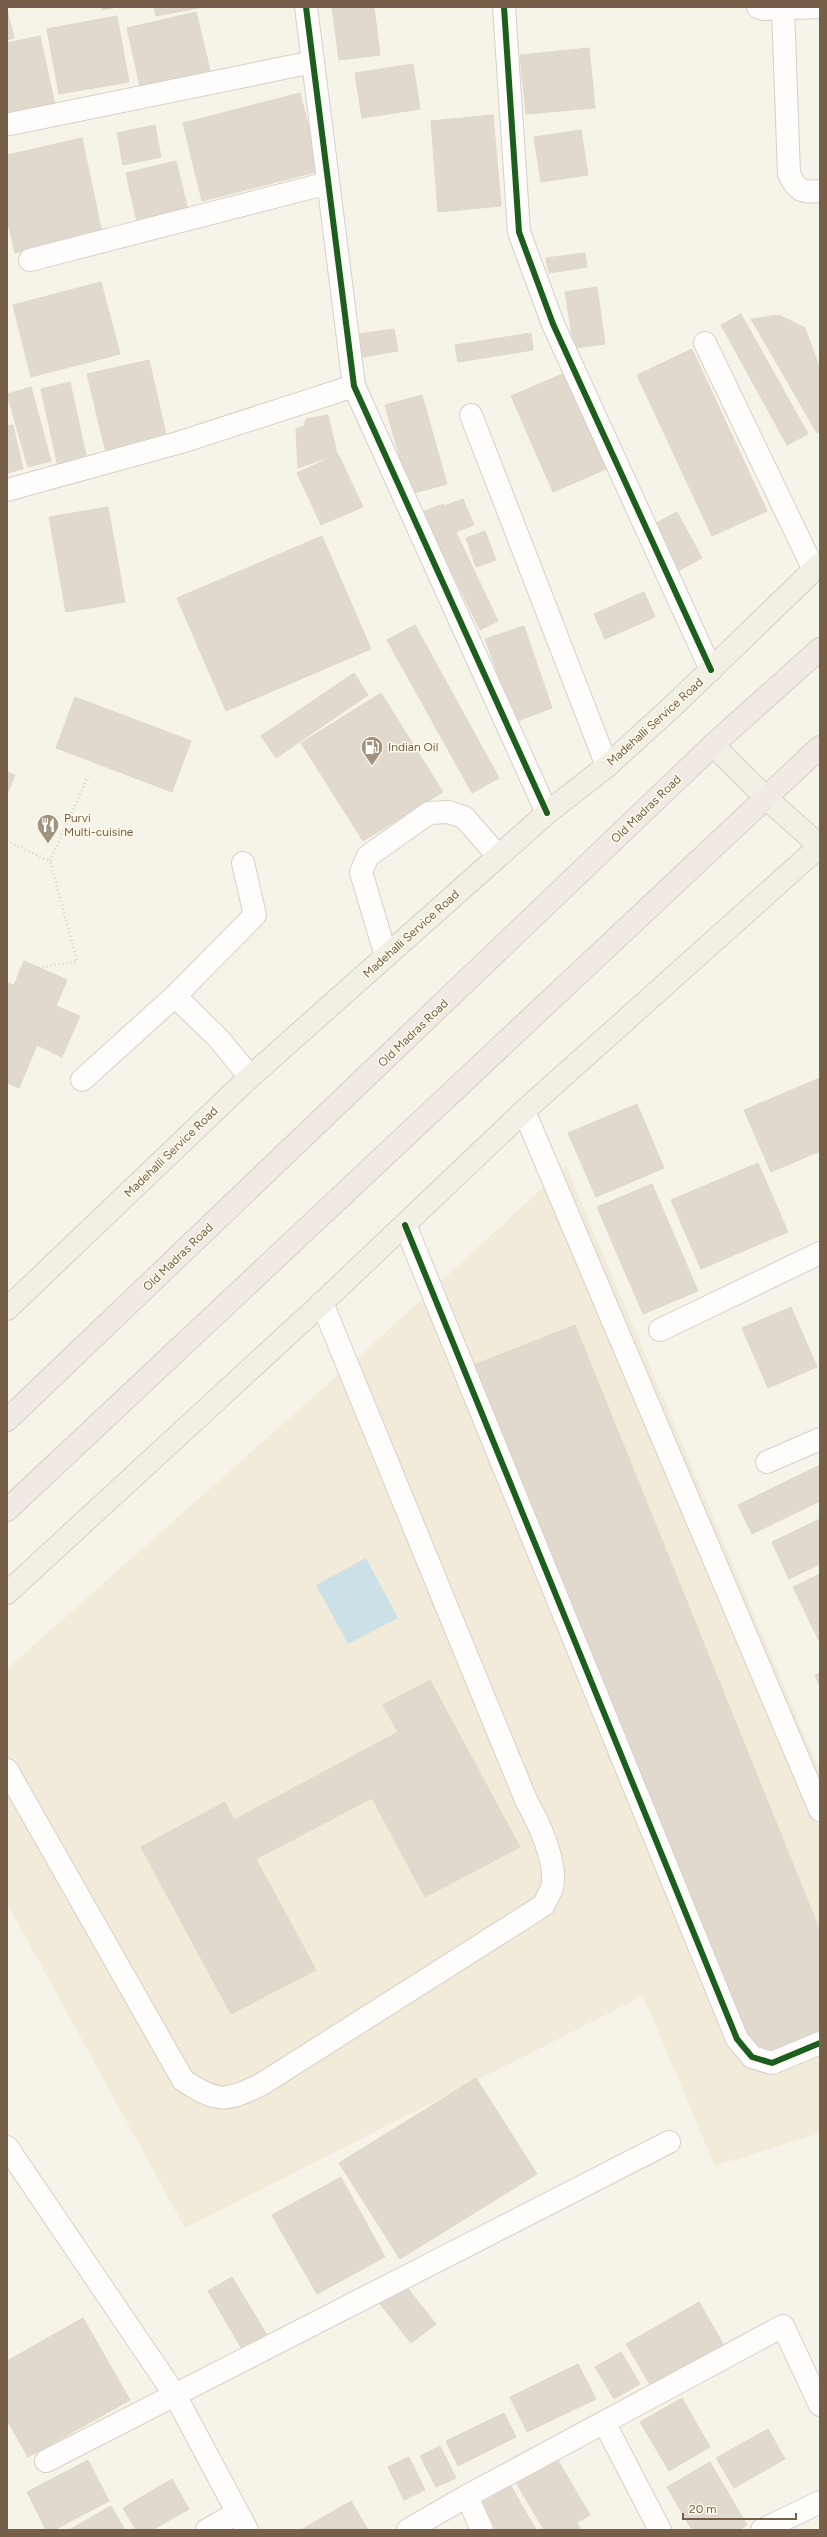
<svg xmlns="http://www.w3.org/2000/svg" width="827" height="2537" font-family="Figtree,sans-serif">
<style>
.residential{fill:#f2ebd9}
.water{fill:#cbe0e7}
.building{fill:#e1d9ce;stroke:#dfd8cb}
.lines{fill:none;stroke-linecap:round;stroke-linejoin:round}
.minor-casing{stroke:#d5d0c8;stroke-width:24}
.major-casing{stroke:#d5cfc5;stroke-width:24}
.highway-casing{stroke:#d5cfc5;stroke-width:24}
.path{stroke:#d8d1c9;stroke-width:2.5;stroke-dasharray:1 3;stroke-linecap:butt}
.minor{stroke:#fefdfc;stroke-width:22}
.major{stroke:#f2efe4;stroke-width:22}
.highway{stroke:#f1eae4;stroke-width:22}
.cycleway-casing{stroke:#fffaea;stroke-width:8}
.cycleway{stroke:#1b5e20;stroke-width:6}
.labels{text-anchor:middle;stroke-width:3;stroke-linejoin:round;paint-order:stroke}
.street-label{font-size:12px;fill:#755f49;stroke:#fffaea}
.poi-label{font-size:12px;fill:#755f49;stroke:#fffaea;text-anchor:start}
</style>
<rect width="100%" height="100%" fill="#f6f3e9"/>
<path class="residential" d="M566,1166L820,1772V2133L715,2166L643,1996L185,2228L7,1903V1669L385,1333Z"/>
<path class="water" d="M366,1558L398,1618L348,1644L316,1585Z"/>
<path class="building" d="M102,7H117L102,10Z
M154,7H203L156,16Z
M332,7H374L380,55L339,60Z
M7,9L14,38L7,40Z
M196,12L211,74L141,91L127,28Z
M117,16L129,82L59,94L47,29Z
M40,36L55,105L8,115L7,43Z
M589,48L595,108L526,114L520,55Z
M413,64L420,109L362,118L355,73Z
M300,93L320,171L202,201L183,123Z
M493,115L501,206L438,212L431,121Z
M155,125L161,157L123,165L117,133Z
M581,130L588,175L541,182L534,137Z
M82,138L102,233L15,253L7,218V155Z
M176,161L188,210L137,222L126,173Z
M585,253L587,267L549,273L546,258Z
M101,282L120,354L31,377L13,305Z
M597,287L605,344L574,348L565,292Z
M741,314L808,434L787,445L721,325Z
M779,315L805,328L817,361L820,373V431L817,433L751,319Z
M394,329L398,351L362,357L359,334Z
M531,333L533,350L458,362L455,345Z
M692,349L767,511L712,536L637,375Z
M149,360L167,439L106,453L87,374Z
M565,373L606,469L553,492L511,396Z
M70,382L87,460L58,467L41,389Z
M31,387L51,461L28,467L7,394Z
M422,395L447,484L410,494L385,405Z
M328,415L337,454L298,468L296,429L304,426L306,419Z
M13,425L23,469L7,473V426Z
M338,454L363,507L321,525L297,473Z
M463,499L474,525L456,532L498,621L480,630L423,512L443,504L444,506Z
M108,507L125,602L66,612L49,517Z
M677,512L702,558L676,572L651,526Z
M485,531L496,560L476,567L466,538Z
M322,536L371,649L226,711L177,598Z
M644,592L655,617L605,639L594,614Z
M415,625L499,778L472,793L387,640Z
M524,626L552,708L515,722L485,639Z
M354,673L368,695L276,758L261,736Z
M381,693L443,792L363,841L301,743Z
M75,697L191,741L172,792L56,748Z
M7,772L15,775L7,795Z
M24,961L67,980L56,1006L80,1016L62,1057L37,1045L19,1088L7,1083V983L14,985Z
M820,1078V1151L771,1172L744,1110Z
M637,1104L664,1168L596,1197L568,1133Z
M758,1163L788,1232L701,1269L671,1200Z
M652,1184L698,1291L643,1314L597,1207Z
M791,1307L817,1367L768,1388L742,1328Z
M575,1325L820,1931V2048L759,2072L474,1365Z
M820,1465V1501L752,1534L738,1505Z
M820,1519V1564L789,1579L772,1542Z
M820,1574V1643L793,1587Z
M820,1673V1686L815,1675Z
M430,1680L520,1847L425,1897L372,1798L256,1859L316,1970L231,2014L141,1847L225,1802L234,1820L398,1732L383,1705Z
M476,2078L537,2174L400,2259L339,2163Z
M341,2177L385,2257L317,2294L272,2215Z
M232,2277L267,2335L242,2349L208,2291Z
M405,2285L436,2324L411,2343L380,2304Z
M699,2302L725,2347L652,2388L626,2344Z
M83,2318L130,2400L28,2457L7,2420V2361Z
M621,2352L640,2384L614,2399L595,2367Z
M578,2364L596,2399L527,2432L510,2397Z
M682,2398L710,2447L669,2471L640,2422Z
M504,2413L516,2437L458,2466L446,2441Z
M768,2429L785,2459L734,2488L716,2458Z
M440,2446L456,2478L436,2487L420,2456Z
M409,2457L425,2490L404,2500L388,2467Z
M556,2457L590,2515L564,2530H544L515,2481Z
M88,2460L109,2501L54,2530H46L27,2492Z
M710,2462L747,2525L739,2530H692L667,2487Z
M172,2479L189,2509L152,2530H136L123,2508Z
M511,2486L536,2530H490L476,2506Z
M351,2501L368,2530H301Z
M111,2506L125,2530H69Z
M577,2523L581,2530H565Z"/>
<g class="lines">
<g class="minor-casing">
<path id="minor" d="M306,7L354,386L547,813
M504,7L519,232L553,324L711,670
M758,7L764,9L820,7
M783,9L789,174C797,191 802,193 820,191
M10,124L313,62
M30,260L328,183
M705,343L814,570
M471,415L607,766
M7,490L181,442L354,386
M243,863L255,915L175,996L219,1039L250,1077
M386,956L361,872L368,856L429,813L448,812L464,817L498,856
M82,1080L175,996
M524,1111L820,1810
M405,1225L737,2039L752,2057L772,2063L820,2043
M660,1330L820,1253
M767,1462L820,1439
M7,1770L183,2080C217,2103 226,2102 262,2084L544,1905C546,1899 550,1893 552,1888C558,1863 538,1821 526,1800L322,1303
M7,2147L175,2395L247,2530
M604,2422L660,2530
M46,2461L669,2142
M467,2496L482,2530
M207,2530L237,2513
M408,2530L467,2496L783,2326L820,2405
M762,2530L820,2502"/>
</g>
<g class="major-casing">
<path id="major" d="M713,745L766,798L820,846
M7,1309L250,1077L547,813L607,766L673,706L820,564
M7,1593L322,1303L524,1111L820,846"/>
</g>
<g class="highway-casing">
<path id="highway" d="M7,1420L713,745L820,649
M7,1510L820,747"/>
</g>
<path class="path" d="M7,841L50,861L88,776
M27,970L77,961L50,861"/>
<use href="#minor" class="minor"/>
<use href="#major" class="major"/>
<use href="#highway" class="highway"/>
<g class="cycleway-casing">
<path id="cycleway" d="M306,7L354,386L547,813
M504,7L519,232L553,324L711,670
M405,1225L737,2039L752,2057L772,2063L820,2043"/>
</g>
<use href="#cycleway" class="cycleway"/>
</g>
<defs>
<g id="fuel-pin" transform="scale(1.15)"><path d="M0 17L-7.5 6A9.5 9.5 0 1 1 7.5 6Z" fill="#a29381" stroke="#fffaea"/><path d="M-5.5-6h7V0h2V4h1.3V-2.5L3-4.5l.8-.8L6-3V5H2.5V1h-1V6h-7ZM-4.2-4.7v3.2H.2V-4.7Z" fill="#fff"/></g>
<g id="restaurant-pin" transform="scale(1.15)"><path d="M0 17L-7.5 6A9.5 9.5 0 1 1 7.5 6Z" fill="#a29381" stroke="#fffaea"/><path d="M-5-6h1v4h1v-4h1v4h1v-4h1v5L-1.5 .5V6h-2V.5L-5-1ZM5-6V6H3V1.5H1.5Q1.5-4 5-6Z" fill="#fff"/></g>
</defs>
<g fill-rule="evenodd">
<use href="#fuel-pin" x="372" y="747"/>
<use href="#restaurant-pin" x="48" y="825"/>
</g>
<g class="labels">
<g class="street-label">
<text transform="translate(655 722) rotate(-42)" y="4">Madehalli Service Road</text>
<text transform="translate(646 809) rotate(-44)" y="4">Old Madras Road</text>
<text transform="translate(411 934) rotate(-42)" y="4">Madehalli Service Road</text>
<text transform="translate(413 1033) rotate(-44)" y="4">Old Madras Road</text>
<text transform="translate(171 1152) rotate(-44)" y="4">Madehalli Service Road</text>
<text transform="translate(178 1257) rotate(-44)" y="4">Old Madras Road</text>
</g>
<g class="poi-label">
<text x="388" y="751">Indian Oil</text>
<text x="64" y="822">Purvi<tspan x="64" dy="14">Multi-cuisine</tspan></text>
</g>
</g>
<rect width="827" height="2537" fill="none" stroke="#755f49" stroke-width="16"/>
<path d="M683 2513v6h113v-6" fill="none" stroke="#755f49" stroke-width="2"/>
<text x="689" y="2513" font-size="12" fill="#755f49" stroke="#fffaea" stroke-width="3" paint-order="stroke">20 m</text>
</svg>
